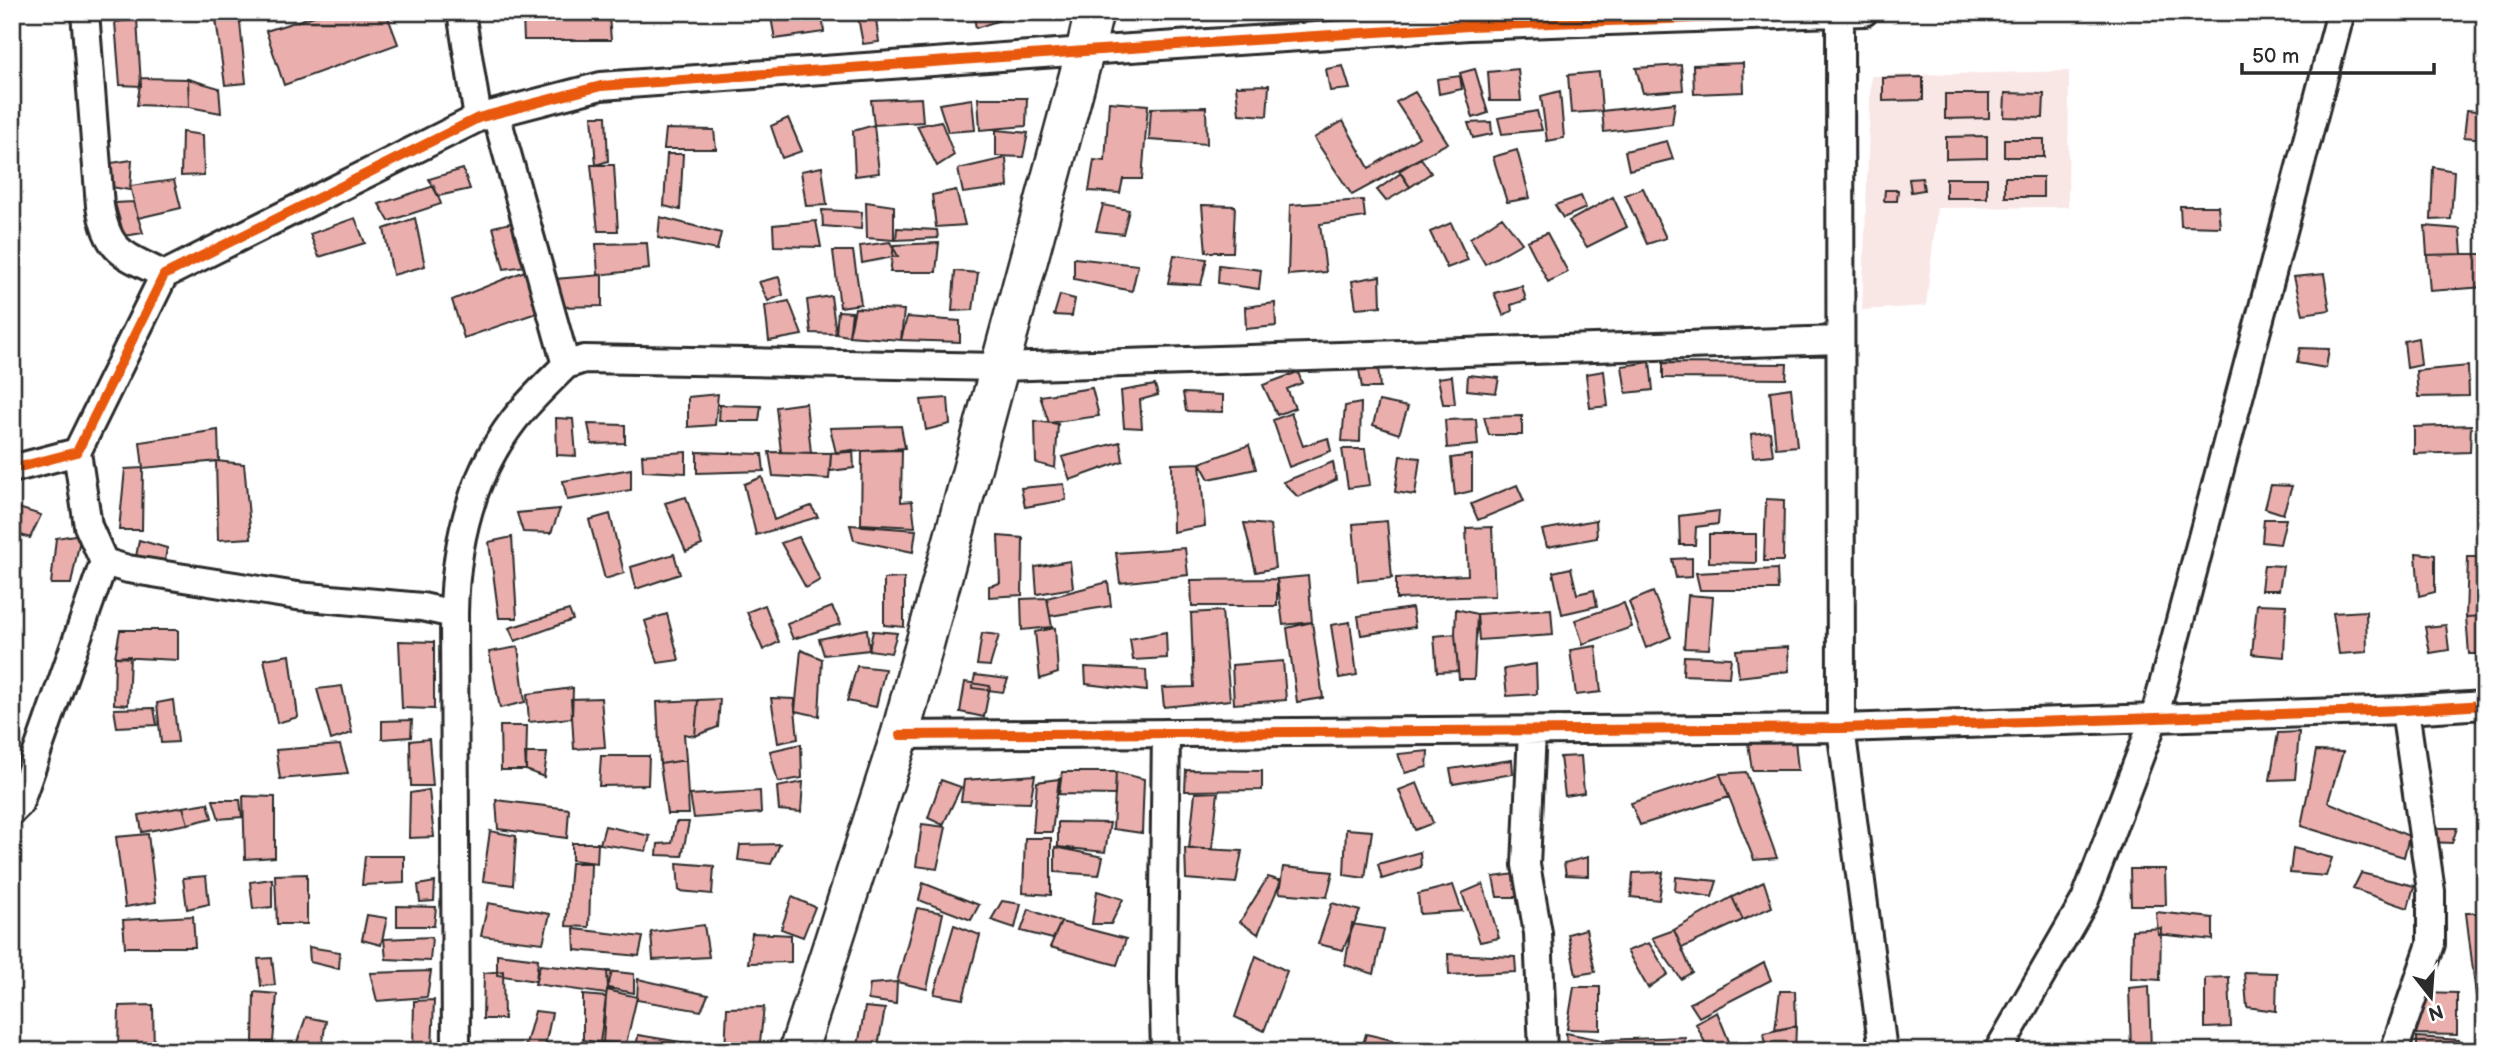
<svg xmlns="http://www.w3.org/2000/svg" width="2497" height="1063" font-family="'Balsamiq Sans',sans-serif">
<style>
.built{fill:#f9e7e6}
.building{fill:#eaafad;stroke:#2b2b2b;stroke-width:2}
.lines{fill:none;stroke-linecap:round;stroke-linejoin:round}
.minor-casing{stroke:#2b2b2b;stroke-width:32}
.secondary-casing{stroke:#2b2b2b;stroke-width:42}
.minor{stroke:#fff;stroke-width:26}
.secondary{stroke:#fff;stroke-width:37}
.cycleway-casing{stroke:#fff;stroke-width:15}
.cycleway{stroke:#e8590c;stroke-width:10}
</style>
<rect width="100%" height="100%" fill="#fff"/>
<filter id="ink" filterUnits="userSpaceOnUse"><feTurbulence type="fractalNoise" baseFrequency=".0143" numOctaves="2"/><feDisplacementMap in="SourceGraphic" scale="14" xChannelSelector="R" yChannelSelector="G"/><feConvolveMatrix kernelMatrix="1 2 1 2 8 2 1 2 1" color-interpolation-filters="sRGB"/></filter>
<g filter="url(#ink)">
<path class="built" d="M2069,71L2068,207L1937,208L1926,306L1862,310L1871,76Z"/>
<path class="building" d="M215,12H239L246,83L225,85Z
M327,12H386L398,44L284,85L266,31Z
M770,12H822L824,32L775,39Z
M857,12H875L879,42L863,44Z
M973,12H999L1000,20L976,28Z
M1121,12H1166V18L1121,20Z
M1171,12H1217V16L1171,18Z
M523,16H609L611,40H524Z
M137,19L141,86L120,85L115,22Z
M1743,63L1744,92L1694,94L1693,65Z
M1681,65L1683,90L1643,93L1636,68Z
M1343,66L1350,89L1330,91L1326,69Z
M1475,69L1488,113L1473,118L1460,73Z
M1518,69L1521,101H1490L1488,72Z
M1599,72L1602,111L1571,113L1568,75Z
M1460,76L1462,89L1439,94L1437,79Z
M1923,77V100L1883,101V78Z
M141,78L188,79L189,107L137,105Z
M188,79L219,88L221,113L189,107Z
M1269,85L1267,116L1239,114L1236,86Z
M1560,91L1564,138L1547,141L1541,96Z
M1415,92L1448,143L1352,195L1314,138L1343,121L1369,168L1419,137L1396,102Z
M2005,93L2044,94L2043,118L2004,117Z
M1945,94H1989V118L1945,119Z
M921,98L923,122L874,125L871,100Z
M978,98H1027L1026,126L980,130Z
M972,99L975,130L948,132L939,104Z
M1109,102L1148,105L1142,179H1123L1120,193L1089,191L1094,160L1105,161Z
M1675,103L1672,124L1604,132L1602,111Z
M1206,107L1207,144L1149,140L1151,108Z
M2467,110L2485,112V139L2464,137Z
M1537,111L1542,130L1502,134L1498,118Z
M592,116H606L608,161L596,165Z
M788,118L802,151L782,158L771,126Z
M941,121L954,155L937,166L917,126Z
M1491,122L1492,134L1473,138L1468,123Z
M874,125L879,173L855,176L853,131Z
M666,129L714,130L716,149H664Z
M996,130L1028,133L1023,157L996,156Z
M182,132L203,135L204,175L181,176Z
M1987,136V158L1946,159V137Z
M2004,139H2044V157H2004Z
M1667,141L1673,159L1629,170L1625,151Z
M1517,150L1530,198L1507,202L1493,157Z
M667,154H683L680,210L664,206Z
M1006,158L1008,187L963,193L958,169Z
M1421,158L1431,173L1410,187L1399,171Z
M132,160L130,190L111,187V163Z
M591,165H614L618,231H598Z
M822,167L827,205L806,206L801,171Z
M2433,167L2454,171L2451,219L2431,220Z
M463,169L470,189L438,196L429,179Z
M1401,173L1410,187L1386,201L1377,190Z
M2005,177H2043V197H2005Z
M1922,178L1924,190L1911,192L1909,179Z
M1946,178H1987V198H1946Z
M174,180L181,208L138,218L130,186Z
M434,186L441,204L389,221L379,204Z
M1643,188L1666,238L1647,244L1625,195Z
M956,190L965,225L936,227L932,195Z
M1885,190H1898L1897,201H1884Z
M1581,196L1586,208L1563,218L1555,205Z
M1613,197L1627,227L1587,247L1569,221Z
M1363,200L1365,217L1320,224L1326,272L1288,275L1290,205Z
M133,202L143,233L124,236L115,203Z
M866,202L894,206V240L867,238Z
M1103,205L1129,210L1123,234L1096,231Z
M1202,205L1235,206L1233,252H1206Z
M2180,206H2218L2220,227L2181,226Z
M822,210L862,212L861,229L823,226Z
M660,217L721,233L717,250L658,238Z
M1502,217L1522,243L1485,264L1470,238Z
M355,218L365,243L319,257L310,234Z
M415,218L425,266L393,275L384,229Z
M816,221L821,247L774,246L773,225Z
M515,222L526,266L504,269L493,227Z
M1451,223L1468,260L1447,268L1430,232Z
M2425,226L2460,229L2462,254L2427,255Z
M897,228L937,230L938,238L896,240Z
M1547,233L1568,272L1548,282L1527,241Z
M890,242L898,256L862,263L860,246Z
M647,243L649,269L598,275L596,244Z
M939,243L936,272H890L894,245Z
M833,251H853L861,304L840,307Z
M2462,254H2485V287L2430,291L2427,255Z
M1174,255L1207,259L1201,285L1168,283Z
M1074,258L1138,265L1132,291L1074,279Z
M1219,265L1261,270L1259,289L1218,283Z
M527,270L539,312L464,338L452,300Z
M955,271L978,273L973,310L952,311Z
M2324,274L2330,310L2303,314L2294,277Z
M602,275V306L559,307L555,279Z
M1380,276L1381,306L1356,308L1352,281Z
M779,277L783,295L768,301L759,282Z
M1522,286L1526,300L1511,305L1512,311L1503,315L1494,293Z
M1060,295L1075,299L1072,316L1054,315Z
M831,296L836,334L811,333L807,300Z
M789,301L802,335L769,341L765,306Z
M1275,303L1276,326L1246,329L1245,307Z
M855,308L904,310L901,340L849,336Z
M838,311L852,312L849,336L836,334Z
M907,317L960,321V342L901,340Z
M2418,338L2421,365L2407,368L2404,341Z
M2300,348L2329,349L2326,368L2297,363Z
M1650,362L1653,390L1626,393L1622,366Z
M1663,363L1787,364L1786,379L1663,378Z
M1378,365L1380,388H1362L1359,370Z
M2468,366L2469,396L2418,397L2416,371Z
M1604,371L1608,406L1590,408L1586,374Z
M1298,372L1302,383L1287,389L1295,408L1277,415L1263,385Z
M1468,375L1499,378L1496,393L1467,390Z
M1452,376L1455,404H1443L1438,378Z
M1155,385L1158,395L1140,400L1142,428L1124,427L1121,391Z
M1092,388L1099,416L1049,423L1040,396Z
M1791,388L1797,446L1776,448L1770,391Z
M1183,393L1223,395V412L1186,411Z
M718,394L715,425L688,427V397Z
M948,398L950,424L926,430L921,400Z
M1379,401L1408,407L1399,434L1373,425Z
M806,403L811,453L781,452L776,407Z
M1361,403L1360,442L1342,441L1345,406Z
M720,405L761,406L759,421H719Z
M1291,413L1303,446L1328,438L1331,451L1289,467L1273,420Z
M1522,416V435H1489L1484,417Z
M556,418L573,419L576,456L557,455Z
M1476,419L1478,445L1447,448L1445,420Z
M1035,421L1058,424L1055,468L1036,463Z
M588,424L625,425V443L592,444Z
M2471,425L2470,452L2414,454V427Z
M901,426L905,448L836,453L830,428Z
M218,430L219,461L143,468L140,442Z
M1770,432L1773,455L1753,457L1751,434Z
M1120,442L1123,461L1070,480L1062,457Z
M1249,445L1256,469L1209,479L1200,463Z
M1342,449H1365L1370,485L1348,488Z
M853,450L854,468L830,471L831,453Z
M902,450L901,502L912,501L915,527L861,524L862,451Z
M686,452V473L643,471L642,455Z
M697,452L762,454L764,471L697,473Z
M769,452L831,453L829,479L773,476Z
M1472,455V491L1455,495L1451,458Z
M1400,456L1420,458L1415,495L1395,492Z
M216,461L244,464L251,538L218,540Z
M1333,462L1336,480L1298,497L1283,482Z
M1200,463L1205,526L1173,532L1172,464Z
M143,468L142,530H119L125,469Z
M631,469V490L567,500L563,481Z
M762,477L774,520L811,506L818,517L756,535L744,484Z
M1064,484L1066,500L1025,507L1021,488Z
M1517,485L1524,501L1478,520L1471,504Z
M2271,485L2292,486L2283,514L2265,508Z
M686,497L702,545L686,552L665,503Z
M1766,499L1784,500L1783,561H1764Z
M12,506L41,515L30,538L12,532Z
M560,509L551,533L523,532L517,513Z
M1719,511L1718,524L1696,527L1695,545H1680L1679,516Z
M610,514L624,573L605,579L589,520Z
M2264,519H2286L2280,544L2262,542Z
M1596,520L1597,538L1547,547L1542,530Z
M1387,521L1392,578L1358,581L1353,524Z
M1244,523L1270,525L1275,568L1256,572Z
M850,525L916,530L913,552L854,540Z
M1492,527L1495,596L1396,599V578L1468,575L1466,528Z
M81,534L71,584H51L56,538Z
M1709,534H1756V563L1709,562Z
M998,536L1023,538L1022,595L989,597V586L1000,583Z
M512,537L517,618H499L489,542Z
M799,537L820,580L806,588L781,543Z
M139,540L167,548L164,567L136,557Z
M1185,548L1188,575L1120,583L1116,553Z
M2416,553L2435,555V592L2419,596Z
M674,554L680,574L636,589L631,567Z
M2468,557H2485V616L2466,617Z
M1692,558V577L1676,578L1672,559Z
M1070,561L1073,588L1037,594L1035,567Z
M2264,565L2283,566L2279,590H2261Z
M1571,568L1577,594L1594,590L1597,606L1562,614L1553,572Z
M1777,569L1778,590H1700L1696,573Z
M1308,576L1312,622L1283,625L1277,579Z
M904,578V627L884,625V579Z
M1277,579V606H1192L1191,580Z
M1108,582L1111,606L1050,616L1047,598Z
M1653,592L1671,637L1646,648L1629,602Z
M1688,595L1713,597L1709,649L1684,648Z
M1047,598L1052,627L1022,630L1021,599Z
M1624,603L1632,627L1583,644L1575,620Z
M2257,604L2286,605L2284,657L2252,654Z
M765,605L779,642L763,650L747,612Z
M832,607L841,624L793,639L787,624Z
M1412,608L1415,627L1361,635L1358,616Z
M1456,609L1477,614L1474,679H1459L1455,634Z
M1551,609L1553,635L1479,640L1477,614Z
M569,610L573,620L515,641L509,628Z
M1222,611L1230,700L1164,707L1162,688L1194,687L1191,613Z
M2366,611L2367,652L2339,654L2333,613Z
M667,614L679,660L658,663L645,621Z
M2485,616V654H2469L2466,617Z
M1312,622L1323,698L1297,702L1287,628Z
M1350,622L1357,675L1339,678L1331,625Z
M2446,625L2449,650L2430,653L2425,627Z
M1055,628L1058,673L1040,679L1035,632Z
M867,629L869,650L824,655L819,639Z
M120,630H178V660L115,657Z
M873,631L897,633L891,653L869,650Z
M1166,632L1167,658L1133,660L1130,639Z
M982,633L999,635L990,666L977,665Z
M1455,634L1458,671L1437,672L1434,636Z
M399,641L434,642V709L402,708Z
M1596,646L1601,692L1576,695L1570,650Z
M518,647L525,702L500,708L489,652Z
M1788,647L1789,671L1739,677L1736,650Z
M801,650L822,659L819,716L795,711Z
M290,655L298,717L277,723L264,659Z
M130,656L128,705L114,704L115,657Z
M1684,656L1731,658L1729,677L1683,675Z
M1283,661L1286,700L1234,704L1232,665Z
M1536,664L1537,694L1507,696L1504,669Z
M857,666L885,669L876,707L847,701Z
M1085,667L1146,670L1147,691L1086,684Z
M975,675L1008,679L1003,692L972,688Z
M965,682L990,686L984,717L960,712Z
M342,686L352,733L331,740L317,689Z
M573,688L572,718L529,722L527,694Z
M601,698L605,747L574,749L571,699Z
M771,698L794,699L798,739L778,743Z
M720,699L718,727L695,736L698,700Z
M173,700L178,742L161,743L157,703Z
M698,700L695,736L684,734L686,760L660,764L657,702Z
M154,708L157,725L117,727L114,709Z
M412,720L411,737L382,739V721Z
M500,726H527L526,770H501Z
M2299,732L2295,779L2270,780L2278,733Z
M429,739L433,786H411L410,741Z
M1795,740L1798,770H1752L1748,743Z
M801,744L802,778L778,782L770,751Z
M340,745L348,773L280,779L276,750Z
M1428,751L1427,767L1405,773L1398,754Z
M2316,751L2343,752L2328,802L2409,836L2404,857L2301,826Z
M525,753H547L544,777L526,770Z
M601,756H649L648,785L599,786Z
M1581,756L1584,793L1565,796L1560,757Z
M686,760L689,814H667L660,764Z
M1512,760L1513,774L1453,784L1450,769Z
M1186,770L1262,771V790L1185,791Z
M1062,772H1116L1115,795L1059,794Z
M1116,772L1144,779L1142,833L1113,829Z
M1746,772L1777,858L1754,860L1720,774Z
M1720,774L1729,797L1640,825L1631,803Z
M1035,775L1030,803L961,801L964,780Z
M1059,779L1052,832H1033L1037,782Z
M941,780L961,787L943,825L928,818Z
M803,782L801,812L779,810L777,787Z
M1417,783L1433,823L1415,830L1399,790Z
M429,790L434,837L409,838L410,793Z
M760,791L761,813L694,818L690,795Z
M1218,792L1212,849H1189L1195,793Z
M243,796L275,797V857L245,859Z
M213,800H240L242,817L219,819Z
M496,800L569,809L567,838L498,829Z
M208,803L212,818L188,824L183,807Z
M183,807L188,824L142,832L139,815Z
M676,822H689L682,856L657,855L658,844L672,843Z
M1058,822L1110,823L1105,852L1058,847Z
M922,824L946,827L937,869L916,866Z
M605,826L650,836L646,851L600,844Z
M2432,828H2457L2452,843L2428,842Z
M1346,829L1372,831L1365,878L1344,875Z
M490,831L516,836L513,885L483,881Z
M148,834L156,902L125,907L116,837Z
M1025,838H1051V895L1023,893Z
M572,843H598L597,863L572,860Z
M780,844L771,864L738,860L740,845Z
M1055,847L1103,857L1099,875L1055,872Z
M1185,848L1242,851L1236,883L1186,879Z
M2293,848L2332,858L2326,876L2290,873Z
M1420,852L1421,867L1382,879L1378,864Z
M365,856H404V883L362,885Z
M1588,857V876L1566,875L1564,863Z
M571,863H591L589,927L566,926Z
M677,863L714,866L712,894L679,891Z
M1283,867L1333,872L1327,897L1279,893Z
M2130,869H2165L2166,905H2131Z
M1663,872L1659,900L1631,897L1633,873Z
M2361,873L2414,886L2408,908L2353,889Z
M307,874V924H277L275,875Z
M1515,874L1523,897H1497L1493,877Z
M206,876L209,904L187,909L183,878Z
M1268,877L1281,881L1258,934L1240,922Z
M1676,877L1717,881L1712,897L1675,891Z
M272,879V907L253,909L250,882Z
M435,882L434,901L420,902L418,885Z
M1764,882L1772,907L1743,920L1732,897Z
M923,883L979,905L971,920L919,900Z
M1483,884L1499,938L1480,942L1462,893Z
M1453,885L1462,911L1420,914L1418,894Z
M1097,891L1123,899L1111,924H1092Z
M792,897L815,907L803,937L781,929Z
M1732,897L1743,920L1682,948L1674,930Z
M1002,901L1021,904L1015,928L991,920Z
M488,903L550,914L543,943L481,936Z
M1332,903L1360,911L1343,950L1318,944Z
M397,906L436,907L434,926H397Z
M917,908L943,913L927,989L897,982Z
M1029,909L1061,922L1053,939L1021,931Z
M2156,912L2213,918V940L2158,934Z
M2466,913H2485V994L2476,995Z
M367,915L387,918L381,945L362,940Z
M193,916L195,947H125L123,920Z
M1061,922L1126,939L1117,965L1050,947Z
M1352,924L1384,929L1374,974L1345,965Z
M704,925L709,957L653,960L651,932Z
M954,925L980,935L963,999L934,994Z
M2161,928L2160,980L2131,978L2132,930Z
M574,929L643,937L639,956L575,950Z
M1586,929L1595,972L1576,975L1568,934Z
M1674,930L1692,972L1681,979L1652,938Z
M752,933L791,935V962L748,963Z
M432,937L430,961L386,959L384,939Z
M1649,943L1668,974L1648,988L1627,951Z
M309,947L340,952L339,969L310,962Z
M497,954L538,959L536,981L497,975Z
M1448,954L1515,957L1516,972L1449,975Z
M1256,956L1287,971L1264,1031L1235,1017Z
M272,958L275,985L261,986L258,959Z
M1764,963L1771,980L1699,1017L1690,1003Z
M540,965L612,972L606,994L535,984Z
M431,971L427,997L377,1001L370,973Z
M503,971L504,1019H483L484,973Z
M607,971L634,974V993L608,988Z
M2244,972L2277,973L2276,1011L2247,1007Z
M2229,977L2231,1027L2205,1028V978Z
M638,979L708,995L701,1011L637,1000Z
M897,982L896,1004L868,1000L870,984Z
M2149,986L2151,1051H2131L2129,988Z
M1574,987H1600V1030L1567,1029Z
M607,990L637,997L626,1044L600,1042Z
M1780,991H1795L1796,1026L1775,1030Z
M254,992L277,994L273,1042H253Z
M2422,992L2457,993V1035L2416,1034Z
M583,995L606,997L603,1043L583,1040Z
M434,1000L432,1051H413L414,1001Z
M153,1005L154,1051H118L119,1006Z
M764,1007L759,1051H725L727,1008Z
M865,1007L885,1009L877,1051H857Z
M535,1011L552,1013L544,1051H524Z
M1717,1012L1733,1051H1709L1696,1024Z
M306,1017L326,1021L321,1051H294Z
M1796,1026L1795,1051H1767L1764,1033Z
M1566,1033L1602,1040L1600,1051H1567Z
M1366,1034L1392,1040L1388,1051H1361Z
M638,1035L711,1047L709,1051H636Z
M1685,1037L1683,1051H1600L1602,1040Z
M2417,1037L2459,1040L2458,1051H2417Z"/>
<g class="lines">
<g class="minor-casing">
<path id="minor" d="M85,12L100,206C108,254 124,254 164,275
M461,12L478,118
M1840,12L1841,728L1883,1051
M496,114L566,365L584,359L1000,367L1840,340
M77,452L88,526L104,562L128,569L297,596L422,607L454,614L456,1051
M12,469L77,452L164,275L478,118L601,86L1085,51L1469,26L1864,12
M454,614C455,545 471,476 514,420C530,400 548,383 566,365
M1532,731L1526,865L1538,933L1543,1051
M900,735L1841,728L2405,710L2485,705
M12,811L19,804L104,562
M1165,1051L1163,978L1166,733
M1998,1051L2085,900L2154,719L2341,12
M2394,1051L2431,944V891L2405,710"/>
</g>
<g class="secondary-casing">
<path id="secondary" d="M798,1051L900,735L1085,51L1094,12"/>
</g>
<use href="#minor" class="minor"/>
<use href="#secondary" class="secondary"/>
<g class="cycleway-casing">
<path id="cycleway" d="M12,469L77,452L164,275L478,118L601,86L1085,51L1469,26L1864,12
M900,735L1841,728L2405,710L2485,705"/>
</g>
<use href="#cycleway" class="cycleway"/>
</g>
</g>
<rect width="2497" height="1063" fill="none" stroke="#fff" stroke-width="42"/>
<rect x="21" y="21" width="2455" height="1021" fill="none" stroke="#2b2b2b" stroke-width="2.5" filter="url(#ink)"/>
<g transform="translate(2431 997) rotate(163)" stroke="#ffffff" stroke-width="5" paint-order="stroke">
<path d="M0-5L12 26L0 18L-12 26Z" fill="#2b2b2b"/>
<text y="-10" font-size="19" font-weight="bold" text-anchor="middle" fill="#2b2b2b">N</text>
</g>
<path d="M2242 63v10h192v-10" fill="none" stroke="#2b2b2b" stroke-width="3.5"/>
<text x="2252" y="63" font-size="21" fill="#2b2b2b" stroke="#ffffff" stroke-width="5" paint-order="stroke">50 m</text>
</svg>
